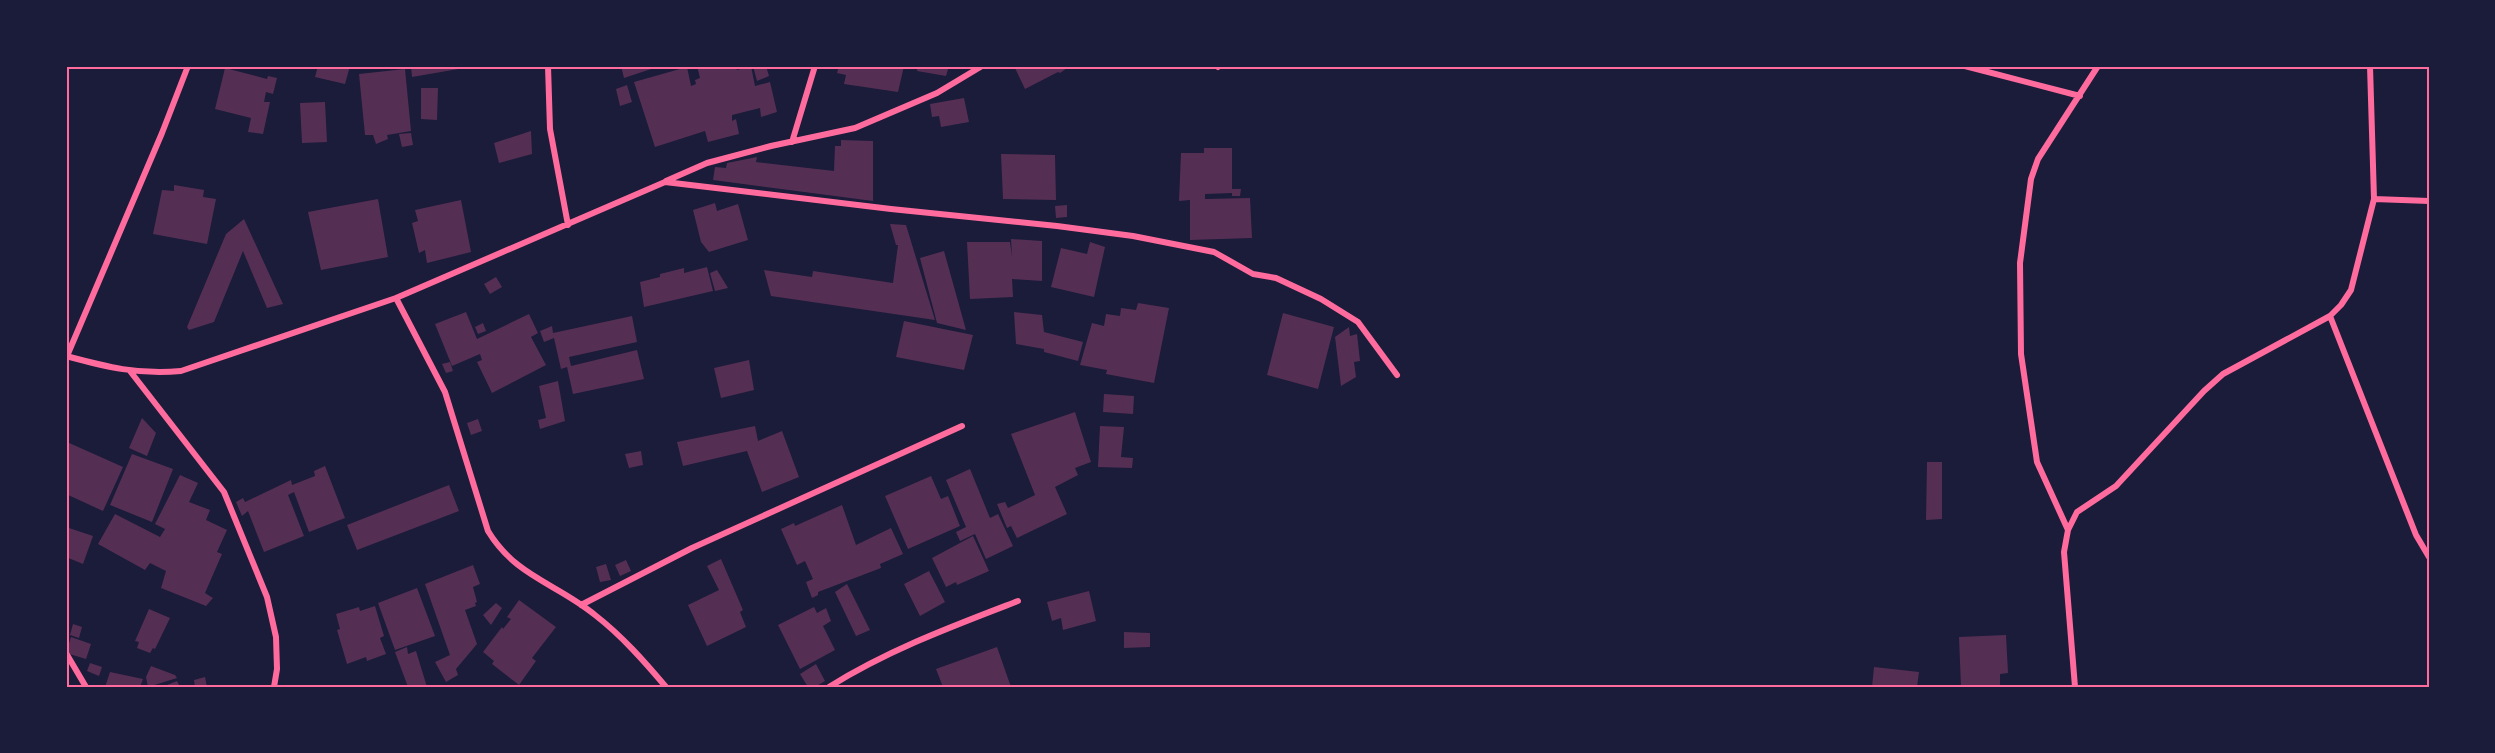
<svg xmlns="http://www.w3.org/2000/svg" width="2495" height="753" font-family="'PT Sans Narrow',sans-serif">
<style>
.building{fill:#542f53}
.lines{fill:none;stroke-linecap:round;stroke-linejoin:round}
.minor{stroke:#ff6b9d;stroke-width:6}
.neatline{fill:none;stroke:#ff6b9d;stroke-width:2}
</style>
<rect width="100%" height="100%" fill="#1b1b3a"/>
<path class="building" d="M318,66H350L345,84L315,77Z
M411,66H470V67L412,77Z
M621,66H660L624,78Z
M697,66H735L737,70L751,66L755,86L770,82L777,112L761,117L760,108L732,115V121L736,119L739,134L708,142L705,131L655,147L634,82L687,67L691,86L696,84L695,80L700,78Z
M753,66H766L769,76L757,81Z
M839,66H904L898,92L844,84L846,75L837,73Z
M918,66H949L946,76L917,71Z
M1014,66H1070L1060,73L1058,72L1025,89Z
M225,68L267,79L268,76L277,78L273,94L266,92L264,102H270L263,134L248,132L251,118L215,109Z
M405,69L411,131L387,135L388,139L376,144L373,135H365L359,74Z
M627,85L632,102L620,106L616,89Z
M421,88H438L437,120L421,119Z
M964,98L969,122L941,127L939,116L932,117L930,104Z
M325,102L327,142L302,143L300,103Z
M531,131L532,154L499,163L494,143Z
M411,133L413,145L402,147L399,134Z
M841,140L873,141V201L713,180L715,167L726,168L727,163L757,157L756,162L834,171L835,146H841Z
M1204,148H1232V189H1241L1240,196H1232V193L1205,194V199L1250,198L1252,238L1190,240V200L1179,201L1181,153H1204Z
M1001,154L1055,155L1056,200L1003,199Z
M174,185L204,190L203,197L216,199L207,244L153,234L162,190L174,191Z
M378,199L388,257L321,270L308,212Z
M461,200L471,252L427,263L425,250L419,253L412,223L418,221L415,210Z
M715,203L717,211L738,204L748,240L709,252L701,242L693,210Z
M1067,205V217L1056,218L1055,206Z
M244,219L283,304L267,308L243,251L214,322L189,330L187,327L226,234Z
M890,224L906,225L935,320L771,296L764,270L812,277L813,271L893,283L898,245H896Z
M1011,239L1042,241V281L1012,279L1013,297L970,299L967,242H1010L1012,257Z
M1090,242L1105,247L1094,297L1051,287L1061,248L1087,254Z
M944,251L966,330L937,323L920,258Z
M707,267L713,291L644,307L640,282L660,277V274L684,268V273Z
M717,270L728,288L715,291L710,273Z
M496,277L502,287L490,294L484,284Z
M1138,303L1169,308L1154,383L1106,374L1107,370L1080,365L1092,323L1104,326L1106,314L1120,316L1121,308L1136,310Z
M466,312L477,339L529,314L538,333L531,337L546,365L492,393L477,362L482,360L480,354L452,366L435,324Z
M1014,312L1042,315L1044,332L1083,342L1078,361L1044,352V349L1016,344Z
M1283,313L1334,327L1318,389L1267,375Z
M632,316L637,342L569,357L571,366L637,350L644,379L573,394L567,367L561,369L554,338L544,342L540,331L552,326L553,333Z
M904,321L973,335L964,370L896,357Z
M483,323L486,331L478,334L475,327Z
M1349,327L1350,336L1357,334L1360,361L1354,362L1356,377L1341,386L1335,337Z
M749,360L754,390L721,398L714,368Z
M450,362L453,371L446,373L442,364Z
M558,381L565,421L540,429L538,420L546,418L539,386Z
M1104,394L1134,396L1133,414L1103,412Z
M1075,412L1091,462L1075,468L1078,475L1055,487L1067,514L1017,538L1011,526L1007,528L997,504L1005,502L1008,508L1035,495L1011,434Z
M142,418L156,433L147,456L129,448Z
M478,419L482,431L471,435L467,423Z
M755,426L758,441L782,431L799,477L762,492L747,451L683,466L677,442Z
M1100,426L1124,427L1121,457L1133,458L1132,468L1098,467Z
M67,442L123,467L103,511L66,494Z
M641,451L643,465L629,468L625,454Z
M132,454L173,469L152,522L110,505Z
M1927,462H1942V519L1926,520Z
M325,466L345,518L309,532L294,492L288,495L304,536L264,552L248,511L242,516L236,502L243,498L245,502L291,480L292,485L315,476L314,471Z
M970,469L990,518L998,514L1013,546L986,559L975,534L960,541L956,532L966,527L946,480Z
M180,475L198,483L189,502L210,510L206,520L227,530L217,552L222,554L205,593L213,598L206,606L161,588L166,571L150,563L145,570L98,544L115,514L160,537L165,529L155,524Z
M931,476L941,499L948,496L960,526L908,549L885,496Z
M449,485L459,511L357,550L347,525Z
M842,505L856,545L891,528L903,554L880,564L881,568L818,592V595L812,598L806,582L813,579L805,561L797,565L781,529L794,523L795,526Z
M66,527L93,536L83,564L66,557Z
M973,536L989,571L957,585L956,582L946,587L932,558Z
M721,559L743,610L740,612L746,627L707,646L688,605L719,590L707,566Z
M626,560L631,571L620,576L615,565Z
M606,564L611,580L600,582L596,567Z
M473,565L480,584L473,587L477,602L475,603L476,606L465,610L477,644L456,669L458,675L446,682L435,662L450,655L425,584Z
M929,571L945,602L920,616L904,584Z
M847,584L870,630L856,636L835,592Z
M417,588L435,636L395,650L378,603Z
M1089,591L1096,621L1063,630L1061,618L1052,621L1047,602Z
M519,600L556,627L532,658L536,661L519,685L492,664L494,661L483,652L502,627L503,629L511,619L507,617Z
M496,603L502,608L491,625L483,615Z
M375,606L384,636L380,638L386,654L367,661L366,657L347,664L337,630L340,629L336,614L359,607L360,611Z
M814,607L817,613L826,608L831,621L823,626L835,650L800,669L778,625Z
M149,609L170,618L155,649L153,648L150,653L137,648L139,642L135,641Z
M73,624L82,627L79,638L70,635Z
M1124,632L1150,633V647L1124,648Z
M2006,635L2008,673L2000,674V687H1961L1959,637Z
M71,637L91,644L86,659L66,653Z
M407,647L408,654L416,651L427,687H408L395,652Z
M997,647L1011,687H943L936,669Z
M90,663L102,667L99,676L87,671Z
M816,664L825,681L815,687H808L800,674Z
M151,666L175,675L177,678L148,687L146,677Z
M1874,667L1919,672L1917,687H1872Z
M110,672L143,679L140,687H105Z
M205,677L207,687H195L194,680Z
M177,681L180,687H162Z"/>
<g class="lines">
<path class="minor" d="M548,66L550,129L568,225
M1217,66L1218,67
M1965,66L2080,96
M792,142L815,66
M666,181L707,163L771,146L855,128L937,93L982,66
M2374,199L2429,201
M396,298L665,182L891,209L1057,226L1133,236L1214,252L1253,274L1276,278L1321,299L1358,322L1397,375
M2330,316L2416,535L2429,557
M66,356C107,367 138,375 181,371L396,298L445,392L488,531C516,577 556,583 595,615C622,636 644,661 666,687
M67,356L162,133L188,66
M130,371L224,492L267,597L276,637L277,669L274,687
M2068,530L2037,462L2021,354L2020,263L2031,179L2038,159L2098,66
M581,605L692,548L962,426
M66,653L86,687
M829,687C888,650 953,626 1018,601
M2075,687L2064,552L2068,530L2077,512L2116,486L2204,391L2223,374L2330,316L2341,305L2351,290L2374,199L2370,66"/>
</g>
<rect width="2495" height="753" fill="none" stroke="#1b1b3a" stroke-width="135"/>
<rect x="68" y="68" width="2360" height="618" class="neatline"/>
</svg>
